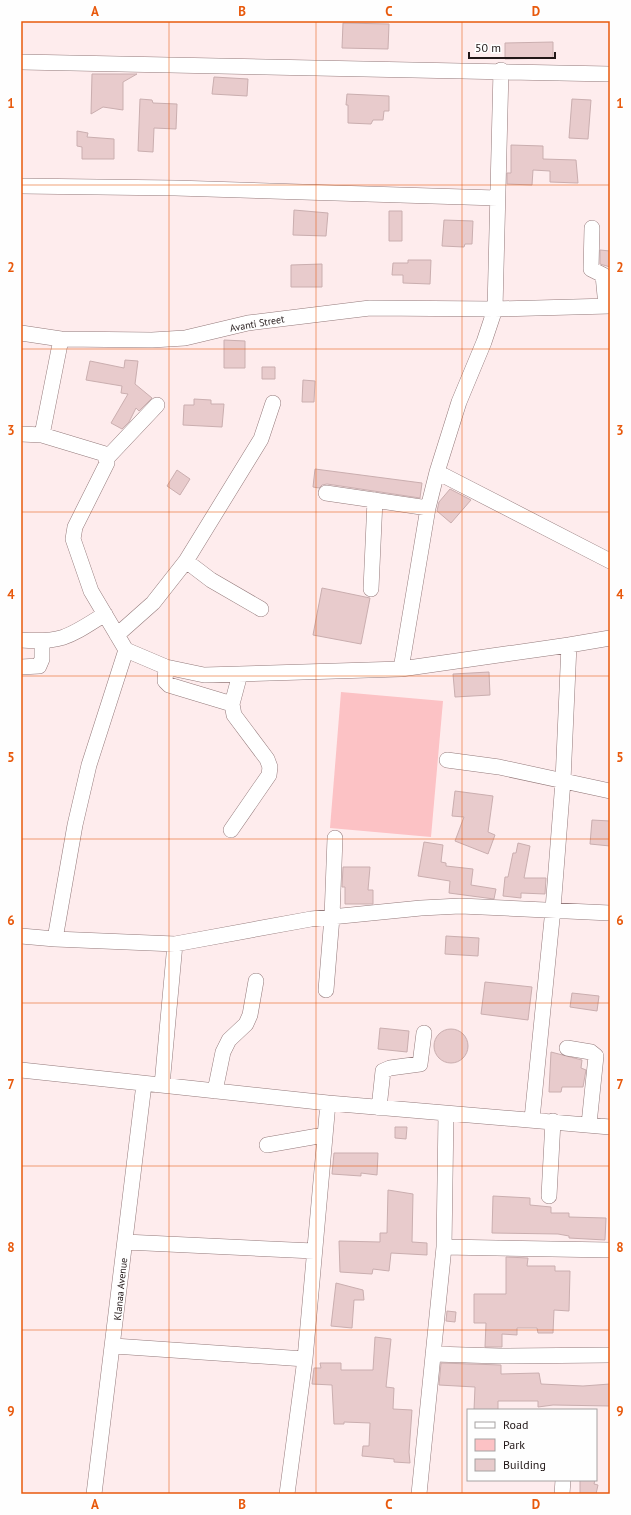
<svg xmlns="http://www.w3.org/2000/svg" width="631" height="1515" font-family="'PT Sans',sans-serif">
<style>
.green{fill:#fcc2c5}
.building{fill:#e8cbcc;stroke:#caaeaf}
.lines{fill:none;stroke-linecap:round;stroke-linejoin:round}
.minor-casing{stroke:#947a7b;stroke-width:16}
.minor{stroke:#fff;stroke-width:15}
.grid{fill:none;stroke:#e8590c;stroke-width:1;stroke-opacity:0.55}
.labels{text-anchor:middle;stroke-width:3;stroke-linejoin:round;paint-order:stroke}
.street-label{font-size:10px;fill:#211717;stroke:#fefefe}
.neatline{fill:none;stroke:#e8590c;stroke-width:1.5}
.grid-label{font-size:13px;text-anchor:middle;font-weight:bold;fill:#e8590c}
</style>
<rect width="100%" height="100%" fill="#feeced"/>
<path class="green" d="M341,692L443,701L431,837L330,828Z"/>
<path class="building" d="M343,23L389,24L388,49L342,48Z
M553,42V58L505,59V43Z
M92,74H137L123,82V110L103,107L91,114Z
M214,77L248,79L247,96L212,94Z
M347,94L389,96V111H384L383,120H373L371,124L348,123V105H346Z
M140,99L152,100L153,103L177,104L176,129L154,128L153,152L138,151Z
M572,99L591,100L588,139L569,138Z
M77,131L88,133L87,137L114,139V159H82V147L77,146Z
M511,145L543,146V159L576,160L578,183L550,182V171L533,170L532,185L507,184V173H511Z
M294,210L328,213L326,236L293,235Z
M389,211H402V241H389Z
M444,220L473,221L472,244H465L464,247L442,246Z
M600,250L610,251V267L600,264Z
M408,260H431L430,284L403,283V275H392L393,263H408Z
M322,264V287H291V265Z
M224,340L245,341V368H224Z
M125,360L138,361L135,384L152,398L139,411L136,408L129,422L122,429L111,423L128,394L121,393L122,386L86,380L90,361L124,368Z
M262,367H275V379H262Z
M303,380L315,381L314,402H302Z
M194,399L211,400V404H224L222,427L183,425L184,405H194Z
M315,469L422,483L420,498L327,484L322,485L319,488L313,487Z
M177,470L190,479L180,495L167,486Z
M450,489L471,500L451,523L437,511L439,502Z
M322,588L370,598L361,644L313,635Z
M489,672L490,695L455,697L453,674Z
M455,791L493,796L488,832L495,835L488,854L455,841L464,817L452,816Z
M592,820L610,821V846L590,844Z
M424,842L443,845L441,862L446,863V866L473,869L471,885L496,889L494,899L449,893L450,881L418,876Z
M518,843L530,846L524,878H546L545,894L521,893V898L503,896L505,877H508L513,853H516Z
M343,867H370L368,890H373V904H345V887H342Z
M446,936L479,938L478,956L445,954Z
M485,982L532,987L528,1020L481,1014Z
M572,993L599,996L597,1011L570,1007Z
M380,1028L409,1031L407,1052L378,1049Z
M434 1046a17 17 0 1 1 34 0a17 17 0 1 1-34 0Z
M551,1052L582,1060L581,1068L586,1070L583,1087H562L561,1092H549Z
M395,1127H407L406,1139L395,1138Z
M334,1153H378L377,1175L361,1173V1176L332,1174Z
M388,1190L413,1194L412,1242L427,1243V1255L391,1253L389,1271L373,1269L372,1274L340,1272L339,1241L380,1242V1233H387Z
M493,1196L530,1198V1205L551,1207V1213H569V1217L606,1218L605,1240L569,1238V1236L558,1234L492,1233Z
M506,1257L528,1258L527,1266H555V1271H570L569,1311L554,1310L553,1333H538L537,1328H517V1335L502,1334V1347H485L486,1323H474V1294H506Z
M336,1283L363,1290L364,1300H354L352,1328L331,1326Z
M447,1311L456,1312L455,1322L446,1321Z
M375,1337L391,1339L386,1387L394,1388L393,1409L412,1410L409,1452L410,1463L394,1462V1459L362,1456L363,1446H369L370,1423L344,1422V1424H334L332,1385L312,1384L314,1368H321L320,1363H341V1370H373Z
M441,1363L501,1365V1374L539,1373L541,1384L583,1386L610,1384V1406L553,1405L538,1407V1401H498V1410H474L475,1387L439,1385Z
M580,1480H595L594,1484L598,1485L596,1494H580Z"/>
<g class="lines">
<g class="minor-casing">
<path id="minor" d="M21,62L610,74
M21,186L175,188L497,198
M592,228L591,269L603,275L606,306
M21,333L61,339L152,340L185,338L248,323L370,308L495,309L610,306
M21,434L42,435L61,339
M42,435L105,454L107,463L75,527L73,539L91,591L126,650L166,667L204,675L401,669L569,645L610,638
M107,458L157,405
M437,472L610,561
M326,493L428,508
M186,561L211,580L261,609
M371,589L375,500
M117,635L153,603L186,561L261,439L273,403
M21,640C63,643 70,636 105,614
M21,667L39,666L42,659V641
M166,667L165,681L169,685L232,704
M401,669L428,508L437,472L459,402L484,342L495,309L501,70
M447,760L499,767L610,791
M231,830L269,775L270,767L267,759L234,715L232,704L240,674
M21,936L55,939L175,944L311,919L421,908L460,906L610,913
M55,939L75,825L89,765L126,650
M326,990L332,917L335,838
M567,1048L591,1052L596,1056L589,1124
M21,1070L328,1103L610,1127
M162,1085L175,944
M215,1091L223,1052L229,1040L246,1024L250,1015L256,981
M379,1108L383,1071L390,1068L420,1064L424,1033
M532,1119L553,909L563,781L569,645
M267,1145L324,1135
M549,1196L553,1121
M125,1242L314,1251
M444,1247L610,1250
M114,1346L305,1359
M433,1354L499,1356L610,1355
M94,1494L144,1084
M287,1494L305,1359L328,1103
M419,1494L444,1247L446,1114
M562,1494L563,1480"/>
</g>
<use href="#minor" class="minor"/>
</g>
<path class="grid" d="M169,21V1494M316,21V1494M462,21V1494M21,185H610M21,349H610M21,512H610M21,676H610M21,839H610M21,1003H610M21,1166H610M21,1330H610"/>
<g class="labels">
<g class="street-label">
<text transform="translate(257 323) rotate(-10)" y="4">Avanti Street</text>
<text transform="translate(120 1289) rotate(-84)" y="4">Klanaa Avenue</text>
</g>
</g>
<rect width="631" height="1515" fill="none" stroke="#fefefe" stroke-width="44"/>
<rect x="467" y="1409" width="130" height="72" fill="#fefefe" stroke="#a6a2a2"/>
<rect x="475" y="1422" width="20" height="6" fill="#ffffff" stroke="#a6a2a2"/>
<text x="503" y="1429" font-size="12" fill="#211717">Road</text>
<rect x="475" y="1439" width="20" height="12" fill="#fcc2c5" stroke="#a6a2a2"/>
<text x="503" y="1449" font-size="12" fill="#211717">Park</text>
<rect x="475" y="1459" width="20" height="12" fill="#e8cbcc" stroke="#a6a2a2"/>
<text x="503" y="1469" font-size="12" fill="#211717">Building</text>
<path d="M469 52v6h86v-6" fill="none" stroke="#211717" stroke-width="2"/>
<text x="475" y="52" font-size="12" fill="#211717" stroke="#fefefe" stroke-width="3" paint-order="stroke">50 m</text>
<rect x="22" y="22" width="587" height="1471" class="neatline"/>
<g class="grid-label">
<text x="95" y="16">A</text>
<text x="242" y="16">B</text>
<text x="389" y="16">C</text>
<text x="536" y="16">D</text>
<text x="11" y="108">1</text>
<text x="620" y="108">1</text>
<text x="11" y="272">2</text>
<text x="620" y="272">2</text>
<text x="11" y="435">3</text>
<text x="620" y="435">3</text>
<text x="11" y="599">4</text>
<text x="620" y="599">4</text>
<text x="11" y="762">5</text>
<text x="620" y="762">5</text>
<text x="11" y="925">6</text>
<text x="620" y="925">6</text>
<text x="11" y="1089">7</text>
<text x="620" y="1089">7</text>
<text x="11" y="1252">8</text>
<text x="620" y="1252">8</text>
<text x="11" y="1416">9</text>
<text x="620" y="1416">9</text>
<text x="95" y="1509">A</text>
<text x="242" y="1509">B</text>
<text x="389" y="1509">C</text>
<text x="536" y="1509">D</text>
</g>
</svg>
